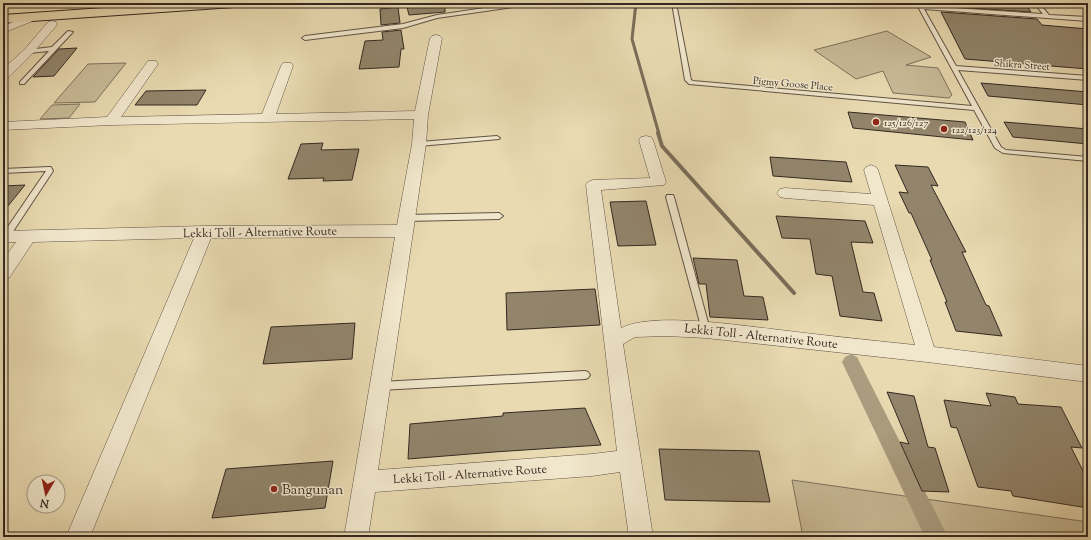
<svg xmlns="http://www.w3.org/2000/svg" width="1091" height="540" font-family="'Sorts Mill Goudy',serif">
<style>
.green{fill:#cabc99;stroke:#7f725e}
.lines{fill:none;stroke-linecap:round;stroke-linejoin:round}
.stream-far1{stroke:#7b6e5a;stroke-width:3}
.stream{stroke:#7b6e5a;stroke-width:4}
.canal{fill:#ab9d80;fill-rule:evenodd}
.building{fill:#92856c;stroke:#342822}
.lane-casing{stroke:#615446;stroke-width:2}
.street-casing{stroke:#615446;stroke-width:1}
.highway-casing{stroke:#342822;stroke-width:2}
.lane{fill:#f1e7cc;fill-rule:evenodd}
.street{fill:#f1e7cc;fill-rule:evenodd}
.highway{fill:#e9dab1;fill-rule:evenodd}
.poi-dot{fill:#8f2418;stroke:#f1e7cc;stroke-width:1.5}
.labels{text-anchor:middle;stroke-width:3;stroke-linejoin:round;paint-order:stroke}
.far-street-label{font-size:10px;fill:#342822;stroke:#f1e7cc}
.far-poi-label{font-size:10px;fill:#342822;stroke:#f1e7cc;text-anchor:start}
.street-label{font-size:12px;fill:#342822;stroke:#f1e7cc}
.near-poi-label{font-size:14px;fill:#342822;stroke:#f1e7cc;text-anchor:start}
</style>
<rect width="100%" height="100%" fill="#e9dab1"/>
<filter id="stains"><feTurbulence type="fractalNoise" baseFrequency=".005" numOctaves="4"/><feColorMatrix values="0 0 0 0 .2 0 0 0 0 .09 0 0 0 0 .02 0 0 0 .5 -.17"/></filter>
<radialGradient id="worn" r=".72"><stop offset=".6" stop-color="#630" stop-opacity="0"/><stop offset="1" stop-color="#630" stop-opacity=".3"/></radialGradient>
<path class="green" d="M887,31L931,57L906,65L938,68L952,95L949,98L893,93L883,71L856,79L814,50Z
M126,63L95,102L54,103L88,64Z
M80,104L69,118L40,119L52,105Z
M792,480L1088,522V537H803Z"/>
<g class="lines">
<path class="stream-far1" d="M636,3L632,39L659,134"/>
<path class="stream" d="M658,133L662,146L794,293"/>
<path class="canal" d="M851,354L857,357L948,537H925L842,362L845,357Z"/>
</g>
<path class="building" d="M406,3H445V12L409,15Z
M936,3H1025L1031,12L937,6Z
M398,7L400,23L381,25L380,9Z
M941,12L1037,19L1042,25L1088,29V69L965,59Z
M401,30L404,49H401L399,67L359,69L365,41L383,40L382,32Z
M77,48L54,76L33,77L59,49Z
M981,83L1088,92V105L988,96Z
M206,90L197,105H135L146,91Z
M848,112L965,122L973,140L853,128Z
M1004,122L1088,129V144L1013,137Z
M323,143L321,150L359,149L352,180L323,181L324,178L288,179L301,144Z
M770,157L846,162L852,182L773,176Z
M895,165L928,167L938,186L931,185L966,252H962L986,305L989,306L1002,336L956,331L945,302H947L930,260H932L911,213H909L899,192L908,193Z
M25,185L3,212V186Z
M646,201L656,245L618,246L610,202Z
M776,216L865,221L873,243L851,242L863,292L874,293L882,321L840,316L832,276L816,274L810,239L782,238Z
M693,258L737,260L744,296L763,297L768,320L710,317L706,284H699Z
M595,289L600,325L507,330L506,293Z
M355,323L352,359L263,364L271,327Z
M887,392L914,396L928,447L935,448L949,492L922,491L900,442L909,444Z
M986,393L1015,397L1018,404L1061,407L1082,448L1071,447L1088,481V508L1013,496L1011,491L978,487L957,428L951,427L944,400L991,406Z
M585,408L601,445L494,452L408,459L410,424L503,416V413Z
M659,449L759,451L770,502L665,500Z
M333,461L325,508L212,518L226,469Z"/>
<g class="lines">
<g class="lane-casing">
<path id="lane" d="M519,3H527L513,7L437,18L403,28L305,40L302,38L305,36L403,24L437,15Z
M672,3H676L691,80L693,81L972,106L916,3H920L922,6L1043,14L1034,3H1039L1049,15L1088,17V21L924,9L956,66L1088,76V80L958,70L1001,147L1006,150L1088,157V161L1003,153L995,148L974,110L689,84L685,80Z
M68,31L73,32L24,84H20V82L49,51L29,53L26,51L27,50L52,47Z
M497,136L500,138L499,139L419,146L416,144L419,142Z
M49,167H51L53,171L8,239H3V234L46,171L3,173V169Z
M667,195H673L674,197L710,330L709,333L706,334L703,333L702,330L666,197Z
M499,213L503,216L499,219L406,221L402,218L406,215Z
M585,371L588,372L590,375L588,378L585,379L380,390L377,389L375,386L377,383L380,382Z"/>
</g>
<g class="street-casing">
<path id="street" d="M31,15L35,16L36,18L35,20L3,33V26Z
M52,21L56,22L57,24L56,26L33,53L7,79L3,80V69L25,49L48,22Z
M436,35L440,36L442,38L428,115L426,144L378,470L592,454L617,451L586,185L588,182L593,180L650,178L639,140L641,137L646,136L651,137L653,140L666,182L664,185L601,190L621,328C653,312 735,325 772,329C820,335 867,340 915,345L874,205L785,198L780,197L777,193L780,189L785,188L871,194L864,170L866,167L871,165L876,167L878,170L934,347L1088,366V382L927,362L706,338L667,336L635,337L623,344L653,537H629L620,472L592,476L375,492L368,537H344L395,237L211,238L90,537H66L194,238L33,242L9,278L3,279V260L16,242L3,243V231L205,226L397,225L412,144L414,119L111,125L3,130V122L107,117L148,61H156L158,64L121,117L262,114L281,66L283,63H291L293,66L276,114L415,111L430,38L432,36Z"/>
</g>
<g class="highway-casing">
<path id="highway" d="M175,3H241L239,6L234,7L3,23V15Z"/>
</g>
<use href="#lane" class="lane"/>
<use href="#street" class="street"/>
<use href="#highway" class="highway"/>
</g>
<g class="poi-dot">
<circle cx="876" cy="122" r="4"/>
<circle cx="944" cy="129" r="4"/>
<circle cx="274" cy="489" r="4"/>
</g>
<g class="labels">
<g class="far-street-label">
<text transform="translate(1022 64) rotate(4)" y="4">Shikra Street</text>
<text transform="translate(793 83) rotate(5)" y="4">Pigmy Goose Place</text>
</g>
<g class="far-poi-label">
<text x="884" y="126">125/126/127</text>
<text x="952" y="133">122/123/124</text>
</g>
<g class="street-label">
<text transform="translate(260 232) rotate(-1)" y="4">Lekki Toll - Alternative Route</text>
<text transform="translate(761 336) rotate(6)" y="4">Lekki Toll - Alternative Route</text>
<text transform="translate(470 474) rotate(-4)" y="4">Lekki Toll - Alternative Route</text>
</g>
<g class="near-poi-label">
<text x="282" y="494">Bangunan</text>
</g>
</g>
<rect width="1091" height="540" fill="none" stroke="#e9dab1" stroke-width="16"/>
<rect x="4" y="4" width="1083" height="532" fill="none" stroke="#342822" stroke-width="2"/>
<rect x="8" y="8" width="1075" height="524" fill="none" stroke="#342822"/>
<g transform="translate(46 494) rotate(189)"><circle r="19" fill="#f1e7cc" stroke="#a59b88"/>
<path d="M0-3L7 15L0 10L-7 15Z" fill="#8f2418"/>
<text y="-6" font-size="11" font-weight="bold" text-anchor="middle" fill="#342822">N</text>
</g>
<rect width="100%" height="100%" filter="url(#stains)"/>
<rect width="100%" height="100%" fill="url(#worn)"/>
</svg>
